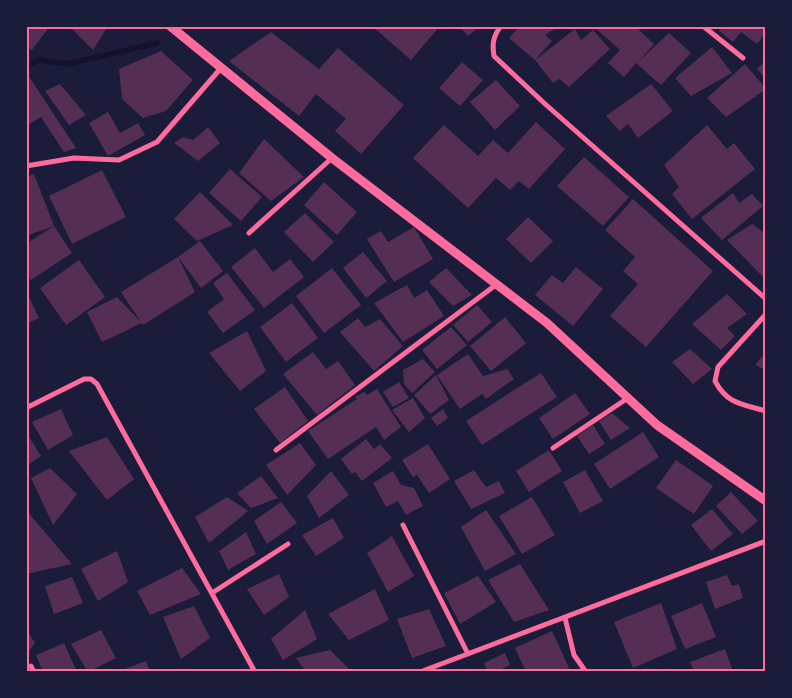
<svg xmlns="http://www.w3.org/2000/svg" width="792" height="698" font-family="Commissioner,sans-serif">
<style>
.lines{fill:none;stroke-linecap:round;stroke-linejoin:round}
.stream{stroke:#12122b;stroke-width:5.5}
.building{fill:#542f53}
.minor{stroke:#ff6b9d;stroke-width:5}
.tertiary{stroke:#ff6b9d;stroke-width:9}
.neatline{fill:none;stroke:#ff6b9d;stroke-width:2}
</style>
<rect width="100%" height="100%" fill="#1b1b3a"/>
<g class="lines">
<path class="stream" d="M26,66L39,60L68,64L157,43"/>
</g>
<path class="building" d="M26,26H50L32,50L26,47Z
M69,26H108L93,50Z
M372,26H440L411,60Z
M459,26H480L468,36Z
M520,26H559L545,35L552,41L535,60L509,38Z
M593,26H635L654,44L639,61L669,33L691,53L661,85L636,63L624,77L608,63L620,50Z
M723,26H766V32L757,44L741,32L733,42L719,31Z
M575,29L581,40L593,30L610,49L569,87L559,79L553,83L535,60Z
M271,32L319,69L338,48L404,105L361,154L335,131L346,119L316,94L299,116L229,61Z
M712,47L732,73L691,96L675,78Z
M161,51L193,80L166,111L143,118L122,99L119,69Z
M766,60V79L757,69Z
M462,62L483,80L460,106L439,88Z
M745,64L766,89L726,117L707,98Z
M26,72L76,148L64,152L41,117L26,126Z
M496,80L520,106L495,130L470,102Z
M60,84L86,115L69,125L45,91Z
M651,84L673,111L638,138L628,124L620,131L606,116Z
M108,112L120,133L138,123L145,135L108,156L89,123Z
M536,122L565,149L529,189L519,181L510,190L496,178L468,208L413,158L444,125L478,156L493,140L508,153Z
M707,125L727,149L734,143L755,169L692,219L672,194L679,187L664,165Z
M208,127L220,143L198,161L174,143L183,137L193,140Z
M264,139L304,177L271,201L239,173Z
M584,157L629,197L603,226L557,186Z
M230,169L262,197L241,221L209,193Z
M102,170L126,217L72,244L49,196Z
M34,174L54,226L72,253L31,280L26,273V244L54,226L26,236V177Z
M324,182L357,212L337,235L304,205Z
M200,192L233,225L197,241L174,219Z
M733,193L739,203L752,194L763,206L722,240L701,218Z
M633,199L713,271L646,347L610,316L638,284L623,271L635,257L605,230Z
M305,213L334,242L313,262L284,232Z
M528,217L553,241L531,263L506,239Z
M752,224L766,234V280L727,240Z
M414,227L433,259L394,282L367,239L381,231L388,242Z
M200,241L223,271L201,288L178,257Z
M255,248L273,272L290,259L304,277L264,308L231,267Z
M363,252L387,281L366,298L343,268Z
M178,257L195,292L143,325L121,292Z
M79,260L105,297L66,325L40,288Z
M576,267L603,289L573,326L535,295L552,275L563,283Z
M332,268L361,305L324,333L296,296Z
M446,268L472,295L453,306L429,282Z
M227,273L255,310L223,333L207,312L224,299L213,283Z
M407,285L414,298L427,290L444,316L403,342L374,303Z
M26,291L39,318L26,324Z
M727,294L747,314L727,328L735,336L721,350L692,324Z
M117,297L142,323L102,342L87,312Z
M292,303L318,338L286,362L260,327Z
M477,305L492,322L468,342L453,325Z
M505,317L526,343L491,371L470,346Z
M358,318L365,327L380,319L403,346L374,371L340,332Z
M451,327L467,345L437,369L422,350Z
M247,331L266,371L240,391L209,353Z
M690,349L712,369L693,384L672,362Z
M313,352L326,369L338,361L355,385L317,415L283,374Z
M766,352V370L755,365Z
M468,354L483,376L507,369L514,379L486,399L482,394L460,409L437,375Z
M423,359L435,372L412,393L404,384L403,370Z
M541,373L557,397L482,445L466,421Z
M436,375L449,400L430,414L414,395Z
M399,382L409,398L393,407L383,392Z
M285,387L308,421L280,443L254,409Z
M377,389L401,427L384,440L376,427L328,459L308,431L357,399L355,397L364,392L367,395Z
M575,393L590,414L553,439L539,418Z
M413,398L425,418L409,432L392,410Z
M61,409L73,435L48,450L32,422Z
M443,409L448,418L437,426L431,418Z
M612,413L630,428L611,440L599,421Z
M593,425L605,444L589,454L577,436Z
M26,432L41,456L26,466Z
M643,432L659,457L610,489L594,464Z
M107,437L134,479L107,500L69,451Z
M366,439L374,449L380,444L392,458L362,481L355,472L352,474L341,459Z
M300,443L316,465L287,495L266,465Z
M428,444L450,479L429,493L417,475L413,477L402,460Z
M549,450L562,471L529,492L516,471Z
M676,460L713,486L694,514L656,488Z
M50,468L77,494L53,525L31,478Z
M474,470L486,487L499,481L505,493L471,509L454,481Z
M585,470L603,501L580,513L563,482Z
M331,471L349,495L319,518L307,496Z
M393,471L401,485L414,488L423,506L406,515L398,501L386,507L373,483Z
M261,476L278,498L251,508L237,493Z
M731,492L758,521L742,534L716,506Z
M227,497L248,511L209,543L195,517Z
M532,497L555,535L522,554L499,516Z
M281,502L297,523L267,544L254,521Z
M712,509L733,534L711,551L691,525Z
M26,510L72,564L26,574Z
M486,510L516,554L485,571L461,527Z
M333,518L344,538L316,556L302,535Z
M246,532L256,554L228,570L219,551Z
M392,536L414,576L388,592L367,553Z
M117,551L128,582L98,601L81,569Z
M520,564L549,610L514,622L488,580Z
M182,568L201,594L150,615L137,591Z
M279,574L289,597L264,615L247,589Z
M727,575L732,586L739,584L743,598L715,609L706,582Z
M478,576L496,602L460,624L444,593Z
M72,577L83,603L54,614L45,586Z
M375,589L389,620L349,640L328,614Z
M661,603L677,649L633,668L614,622Z
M702,603L716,637L685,649L671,616Z
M194,606L210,638L181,659L163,617Z
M429,609L446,646L412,658L397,619Z
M305,610L317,639L283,660L271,639Z
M26,629L35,643L26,654Z
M101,630L116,658L88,672L71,644Z
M552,631L569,668L562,672H526L515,648Z
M64,643L77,672H43L36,655Z
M725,649L733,672H694L690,662Z
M330,650L352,672H306L296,658Z
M505,653L510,665L496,672H488L484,663Z
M146,661L150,672H117Z"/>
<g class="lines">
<path class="minor" d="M501,26C493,36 492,44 494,56L544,103L766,299
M703,26L743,58
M26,166L74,158L119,160L157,142L221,68
M249,233L332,158
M766,314L718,367L715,381C727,404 742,404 766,411
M26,408L84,379H91L97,384L255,672
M553,448L628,398
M276,450L497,284
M403,525L468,654
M212,593L288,544
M565,618L574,655L586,672
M31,666L34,672
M420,672L766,541"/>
<path class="tertiary" d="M170,26L332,158L547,323L657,425L766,501"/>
</g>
<rect width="792" height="698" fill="none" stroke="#1b1b3a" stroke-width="55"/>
<rect x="28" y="28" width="736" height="642" class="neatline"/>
</svg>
